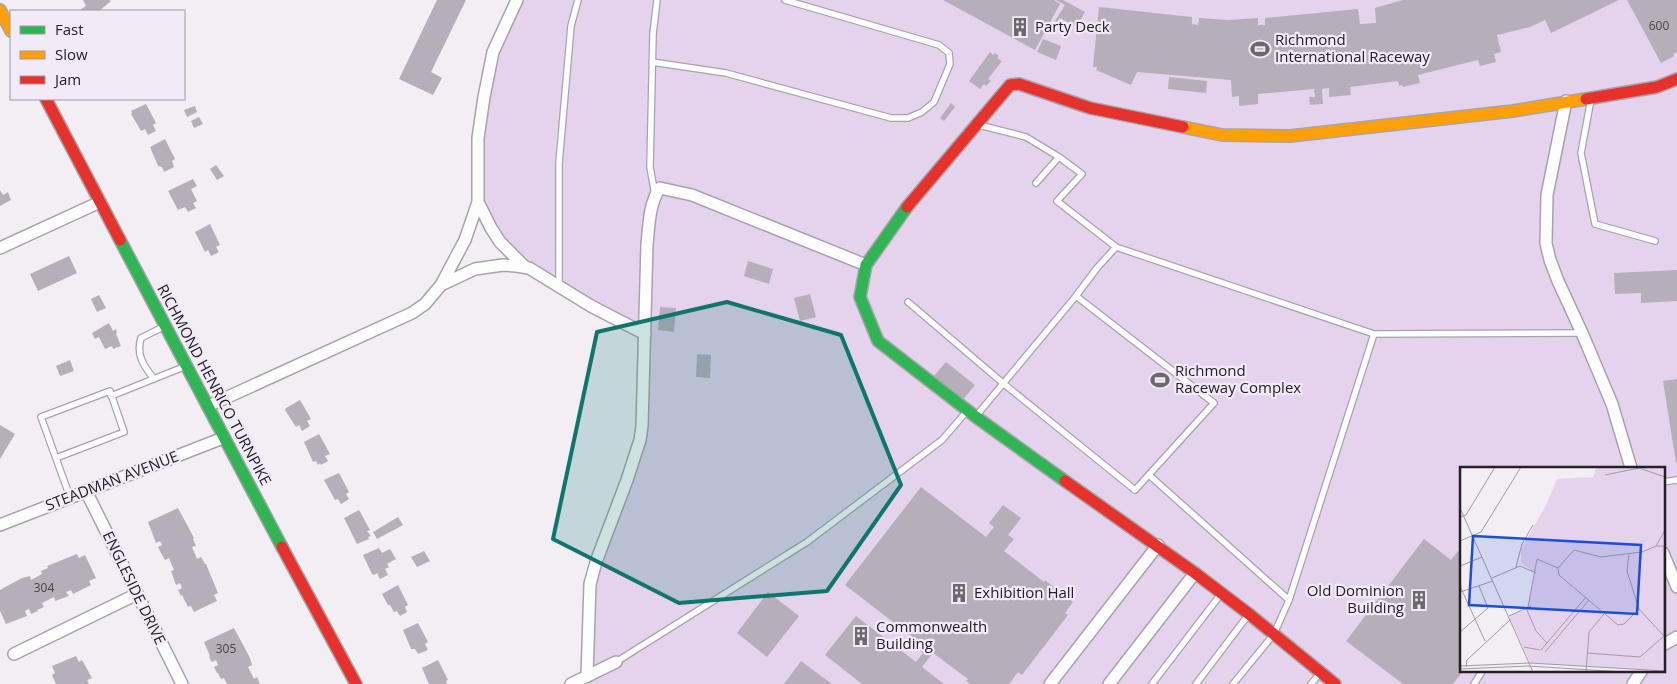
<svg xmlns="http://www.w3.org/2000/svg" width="1677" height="684" font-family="'Open Sans',sans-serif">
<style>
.green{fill:#e5d3ee;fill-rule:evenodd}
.building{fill:#b6aeb9}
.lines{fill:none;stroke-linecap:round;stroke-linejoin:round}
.lane-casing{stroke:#a7a4a9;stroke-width:8}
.street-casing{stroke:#a7a4a9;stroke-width:14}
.fast-casing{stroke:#a7a4a9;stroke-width:14}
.slow-casing{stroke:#a7a4a9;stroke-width:14}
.jam-casing{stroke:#a7a4a9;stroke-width:14}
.lane{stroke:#fdfcfd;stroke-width:5.5}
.street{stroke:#fdfcfd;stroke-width:11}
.fast{stroke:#30b455;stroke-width:11}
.slow{stroke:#ff9f0a;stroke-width:11}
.jam{stroke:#e5322d;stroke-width:11}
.marked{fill:#0f766e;fill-opacity:0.2;stroke:#0f766e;stroke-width:4;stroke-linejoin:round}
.labels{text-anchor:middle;stroke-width:4.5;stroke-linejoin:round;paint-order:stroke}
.number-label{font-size:12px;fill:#48444a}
.poi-label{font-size:15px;fill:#242025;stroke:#f3eaf8;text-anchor:start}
.street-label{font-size:15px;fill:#242025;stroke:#f3eaf8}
.inset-road{fill:none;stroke:#a09ca1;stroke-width:1}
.view{fill:#1d4ed8;fill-opacity:0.15;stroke:#1d4ed8;stroke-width:2.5}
.inset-edge{fill:none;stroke:#242025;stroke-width:2.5}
</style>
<rect width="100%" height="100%" fill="#f2eef4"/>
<path class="green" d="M517,0H1677V684H571L587,676L590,584L640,440L645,334L529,268L491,228L478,179L493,52ZM1461,468H1663V670H1461Z"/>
<path class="building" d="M83,0H109L111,1L99,11H82L80,10L86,6Z
M437,0H466L431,72L442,78L433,95L399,79Z
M943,0H1054L1060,4L1035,50Z
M1056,0H1063L1085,12L1078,25V28L1060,18L1057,22L1055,21L1065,5Z
M1403,0H1619L1551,33L1545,20L1530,27L1497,35L1501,52L1494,54L1496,62L1480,66L1478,60L1418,75L1420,83L1403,87L1402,85L1399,86L1398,81L1350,87L1351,95L1329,97V88L1322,89L1323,104L1310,105L1309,97H1315L1314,89L1258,94V104L1239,106V96L1232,97L1231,80L1137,72L1131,85L1096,70L1097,67H1093L1099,7L1192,17V24L1198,25L1199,18L1228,20L1258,18V25H1265V18L1358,9L1360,24L1376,23L1375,8Z
M1627,0H1677V52L1673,54L1674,56L1661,63Z
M1043,39L1061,46L1056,60L1037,52Z
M990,52L993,55L995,53L999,56L997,58L1002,61L988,79L991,81L986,86L984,84L980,89L969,81Z
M1169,77L1207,81L1206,93L1168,89Z
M951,103L955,107L944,121L940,118Z
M146,104L156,123L153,125L156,131L148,135L145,129L141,131L131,114L132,113L131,111Z
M195,106L197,112L187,117L184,110Z
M199,117L203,124L194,128L191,121Z
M165,139L175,159L172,161L174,167L164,172L162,167L158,166L150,147Z
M216,165L224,176L217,180L210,169Z
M193,179L197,186L191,189L197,201L193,203L196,208L188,212L185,207L178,210L168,191Z
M0,190L3,195L8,192L11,200L0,206Z
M210,224L220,245L216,247L219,252L211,256L208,250L205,252L195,232Z
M69,256L77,273L38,291L30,274Z
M748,261L773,269L769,284L744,276Z
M1677,270V301L1641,303V293L1615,294L1614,273Z
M810,294L816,317L800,321L794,298Z
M99,295L106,308L97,312L91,299Z
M660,307L676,308L674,332L658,330Z
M109,323L113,331L116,329L117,333L116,334L121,346L113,349L112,346L105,349L99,337L95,339L92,333Z
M697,354L711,355L710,378L696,377Z
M70,360L74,371L60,376L56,366Z
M946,362L975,385L962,401L933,377Z
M1677,379V463H1676L1663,381Z
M300,400L311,419L307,421L310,426L302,431L299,425L296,427L285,410L286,408Z
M0,425L15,434L0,459Z
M319,434L330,454L325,456L328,461L321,465L320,463L318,465L316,461L313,462L304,442Z
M339,473L349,492L346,494L349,499L341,504L338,499L335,500L324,480Z
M921,487L986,537L994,527L989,523L1003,505L1021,518L1008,535L1014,539L1004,551L1044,582L1045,580L1073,602L1065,613L1068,615L1022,675L1018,672L1009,684H970L966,681L968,679L933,653L922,667L944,684H862L825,655L856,616L916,662L923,653L915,647L919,642L845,585Z
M178,508L194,538L193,539L196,546L192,547L197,559L201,557L205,564H206L218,593L214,595L217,601L194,612L191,606L188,607L182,595L181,596L178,590L182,588L180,583L176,585L171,571L174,570L169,558L165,560L161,553L158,547L162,545L160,541L156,543L148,522Z
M359,510L370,530L366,532H368L371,536L368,537L369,539L357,544L344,518Z
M398,517L403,525L377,539L373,532Z
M1424,539L1451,560L1458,551L1461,554V670H1464L1453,684H1403L1346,641Z
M379,548L382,553L390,549L396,559L387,564L389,567L385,569L388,575L380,579L377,573L374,575L372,574L363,555Z
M424,551L430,561L417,567L411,557Z
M77,554L79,558L85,555L96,578L89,581L91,585L73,594L71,590L66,592L69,596L55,601L54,597L42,603L44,607L37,610L38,611L31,614L29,609L25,611L27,616L6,624L0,611V590L22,578L30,576L31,580L42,574L41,571L48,568L47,566Z
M398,585L408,605L405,607L407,612L400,616L397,611L394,612L390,605H388L382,594Z
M768,592L799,616L767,657L737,633Z
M418,623L428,642L425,644L428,650L418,654L415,649H411L403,630Z
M234,628L250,658L252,665L248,667L254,679L257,677L260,684H227L224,678L221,679L218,673H217L214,667L218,665L216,660L212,662L209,657L210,656L204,642Z
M76,656L79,662L82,660L92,678L87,680L89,684H56L52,675L55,673L52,666Z
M438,660L448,680L446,681L447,684H429L422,668Z
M801,661L832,684H784Z"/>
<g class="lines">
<g class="lane-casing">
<path id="lane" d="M652,62L726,73L891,118H908L922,112L934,102L950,64L949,53L939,45L785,0
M1591,99L1581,153L1595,224L1655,241
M1036,183L1059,157
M655,195L650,167L653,34L657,0
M1116,247L1374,334L1582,333
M559,286V163L571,26L578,0
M908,302L1004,384L1135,490L1214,403L1076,296L1097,268L1116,247L1057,201L1082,174L1059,157L1026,137L979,125
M154,379C143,365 136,355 141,338L165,326
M111,396L186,366
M977,415L1076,296
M56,458L124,432L110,391L41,417L70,497
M1149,475L1289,600
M1663,482L1677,480
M616,662L807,542L942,440L967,411
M1152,684L1221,594
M1196,684L1249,614
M1233,684L1274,634L1289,600L1374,334
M1311,684L1321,672
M1474,684L1483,670"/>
</g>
<g class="street-casing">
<path id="street" d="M1566,101L1547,195L1546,243L1550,260L1558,281L1582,333L1612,404L1631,468
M478,202L491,228L500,242L525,267
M0,248L100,202
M441,285L465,240L478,202V138L484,97L493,52L517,0
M208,406L412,313L425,304L441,285L475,269L503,265L516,266L529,268L591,306L645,334
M86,491L182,684
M0,525L223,438
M1663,553L1677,587
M1663,645L1677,637
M14,654L137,594
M587,676L590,584L596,562L627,480L640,440L642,426L647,244C649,226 649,203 660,188L692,195L866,265
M571,684L616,662
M1050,684L1158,545
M1109,684L1195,573
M1633,684L1642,670"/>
</g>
<g class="fast-casing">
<path id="fast" d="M907,207L866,265L860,297L878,341L976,417L1065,481
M120,240L282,547"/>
</g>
<g class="slow-casing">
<path id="slow" d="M0,10L11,31
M1183,127L1222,135L1290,136L1513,111L1586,99"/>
</g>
<g class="jam-casing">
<path id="jam" d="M46,99L120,240
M1586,99L1657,87L1677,79
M907,207L1010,85L1019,84L1090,108L1183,127
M1065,481L1195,573L1249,614L1335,684
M282,547L356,684"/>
</g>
<use href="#lane" class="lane"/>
<use href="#street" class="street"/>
<use href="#fast" class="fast"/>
<use href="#slow" class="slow"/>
<use href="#jam" class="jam"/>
</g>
<path class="marked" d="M727,302L841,335L901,485L827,591L679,603L553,539L597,332Z"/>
<defs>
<g id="building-bare" transform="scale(1.5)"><path d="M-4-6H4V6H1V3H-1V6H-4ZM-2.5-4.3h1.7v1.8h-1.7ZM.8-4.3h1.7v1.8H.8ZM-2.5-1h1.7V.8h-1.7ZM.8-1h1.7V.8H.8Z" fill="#6c686d" stroke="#f3eaf8" stroke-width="2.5" paint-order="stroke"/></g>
<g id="stadium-bare" transform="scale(1.5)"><path d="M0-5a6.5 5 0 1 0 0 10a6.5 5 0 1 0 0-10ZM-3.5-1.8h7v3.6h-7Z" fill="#6c686d" stroke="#f3eaf8" stroke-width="2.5" paint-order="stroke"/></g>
</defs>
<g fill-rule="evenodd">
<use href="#building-bare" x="1020" y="27"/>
<use href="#stadium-bare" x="1260" y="49"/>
<use href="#stadium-bare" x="1160" y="380"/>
<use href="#building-bare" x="959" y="593"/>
<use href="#building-bare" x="1419" y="600"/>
<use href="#building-bare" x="861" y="636"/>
</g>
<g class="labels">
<g class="number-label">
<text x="1659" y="30">600</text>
<text x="44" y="592">304</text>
<text x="226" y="653">305</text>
</g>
<g class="poi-label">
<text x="1035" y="32">Party Deck</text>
<text x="1275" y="45">Richmond<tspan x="1275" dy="17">International Raceway</tspan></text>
<text x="1175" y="376">Richmond<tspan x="1175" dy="17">Raceway Complex</tspan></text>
<text x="1404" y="596" text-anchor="end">Old Dominion<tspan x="1404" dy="17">Building</tspan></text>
<text x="974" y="598">Exhibition Hall</text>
<text x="876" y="632">Commonwealth<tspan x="876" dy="17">Building</tspan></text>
</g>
<g class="street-label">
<text transform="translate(214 385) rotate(62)" y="5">RICHMOND HENRICO TURNPIKE</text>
<text transform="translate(112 481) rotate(-21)" y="5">STEADMAN AVENUE</text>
<text transform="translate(134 588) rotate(64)" y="5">ENGLESIDE DRIVE</text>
</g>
</g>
<g transform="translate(1460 467)">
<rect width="205" height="205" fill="#f2eef4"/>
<path d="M136,0H205V204L70,196L49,149L68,140L75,106L61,96V82L86,38L97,12L133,10Z" fill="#e5d3ee"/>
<path class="inset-road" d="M145,8L179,1L205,10M0,41L73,205M0,50L6,48L35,0M0,74L21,65L61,0M169,88L167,104L179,142L204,169M0,99L22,90M56,100L62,77L73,58M32,111L60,99L76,106M0,119L25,174M0,125L33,114M68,140L77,92L98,101M66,141L76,164L87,176M179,142L164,157L158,158L99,108L98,101L114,83L141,90L182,85L196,79L205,63M49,149L71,139M0,165L28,141L19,119M64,180L80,183M81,183L126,130M85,185L129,133M127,186L180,190L204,169V79H196M0,199L70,196L205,204M6,200L7,193L50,153M0,202L68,199L164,205M126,205L129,165L144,147"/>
<path class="view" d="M13,69L181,78L177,147L9,138Z"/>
<rect width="205" height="205" class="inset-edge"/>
</g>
<rect x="10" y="10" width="175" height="90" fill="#f3eaf8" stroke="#a099a4"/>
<rect x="20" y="26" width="25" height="8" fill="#30b455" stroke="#a099a4"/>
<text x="55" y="35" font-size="15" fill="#242025">Fast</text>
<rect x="20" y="51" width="25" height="8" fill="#ff9f0a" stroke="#a099a4"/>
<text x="55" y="60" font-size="15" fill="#242025">Slow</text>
<rect x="20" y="76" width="25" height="8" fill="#e5322d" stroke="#a099a4"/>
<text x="55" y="85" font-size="15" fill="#242025">Jam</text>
</svg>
